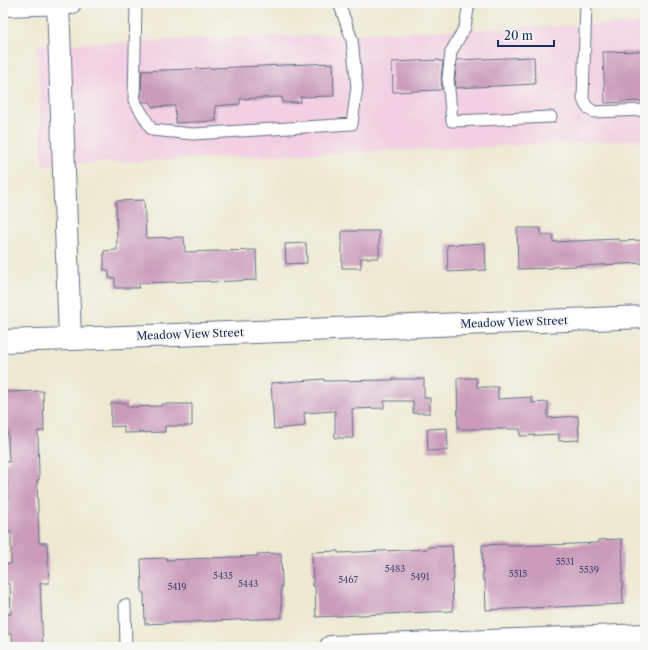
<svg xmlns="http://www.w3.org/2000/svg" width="648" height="650" font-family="'Libre Caslon Text',serif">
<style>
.built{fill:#f2cfe1}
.building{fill:#ca9bbb}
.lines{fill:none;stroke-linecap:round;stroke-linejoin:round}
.lane-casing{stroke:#647087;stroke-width:13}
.street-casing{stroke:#647087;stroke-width:24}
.primary-casing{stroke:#647087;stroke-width:24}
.lane{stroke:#fff;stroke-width:11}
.street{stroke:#fff;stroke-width:22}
.primary{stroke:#fff;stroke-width:22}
.labels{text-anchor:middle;stroke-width:3.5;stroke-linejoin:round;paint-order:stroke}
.number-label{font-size:9px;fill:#474a75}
.street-label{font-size:11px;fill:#1b2f5e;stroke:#f6f6f2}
</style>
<rect width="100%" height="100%" fill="#f6f6f2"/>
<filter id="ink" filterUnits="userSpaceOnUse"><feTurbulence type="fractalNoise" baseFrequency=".025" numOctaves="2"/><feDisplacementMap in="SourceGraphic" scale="8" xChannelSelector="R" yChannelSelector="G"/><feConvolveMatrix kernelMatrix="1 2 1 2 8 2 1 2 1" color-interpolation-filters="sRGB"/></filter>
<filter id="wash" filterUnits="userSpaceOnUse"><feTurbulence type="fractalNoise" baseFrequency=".012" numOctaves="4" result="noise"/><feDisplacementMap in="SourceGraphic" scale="16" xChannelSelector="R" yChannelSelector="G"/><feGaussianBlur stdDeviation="0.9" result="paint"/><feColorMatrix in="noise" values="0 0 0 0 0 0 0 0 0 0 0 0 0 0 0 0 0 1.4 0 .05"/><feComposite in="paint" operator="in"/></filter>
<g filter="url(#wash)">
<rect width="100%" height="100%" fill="#ede9d2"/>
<path class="built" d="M645,23V140L43,165L37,45Z"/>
<g id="blocks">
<path class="building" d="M645,51V101L605,103L603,52Z
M534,57L535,84L456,88L455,79L457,60Z
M439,60V61H443L441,78L442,89H440V90L393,92L392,62Z
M333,63L334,96L300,97L301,102L283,103L282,97L240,99V104L215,106L216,121L176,123L175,106L152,107L151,102H143L141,99L142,71Z
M144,200L146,238L184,237L185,252L256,250L257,280L210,282V281L139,283V288H115V278H109V270H104V251L117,250L116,201Z
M517,228H541V235H553V242L619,239L620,241L645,240V263L553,267V268L518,269Z
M342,231H379V258H361V268H342Z
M306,243L307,263L286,264L285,244Z
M485,243L486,270L448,272L447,245Z
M457,378H477V387H498V399L532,397V403L548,402V418L578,416L579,440L559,441V434L520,436V429H458Z
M324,379V381L393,380V379H424V398H430V413H413V401H384V408L352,409L353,438H335V411L304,413L305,426L274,429L271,383Z
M43,391L44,431H38L39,480H37L39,543H47L49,583H40L43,647H13L12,634H3V615L11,614L10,584H3V564H11V532H3V513H8L7,481H3V462H9L7,412H3V392Z
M111,403H127V407L162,406V404H192V426H165V432L124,433V426L111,427Z
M447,428L448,450L428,451L427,429Z
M622,539L623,574H622L623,604L486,610L485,580H483L482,545L508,544V546L576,544L598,543V540Z
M452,546L454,580H452L453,611L316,617L315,586H313L312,552L338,551V553L359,552L428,549V547Z
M281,553L282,587H281L282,618L145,624L144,593H142L141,559L167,558V560L257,556V554Z"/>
</g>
</g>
<g filter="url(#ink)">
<use href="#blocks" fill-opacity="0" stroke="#647087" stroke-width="1"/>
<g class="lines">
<g class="lane-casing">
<path id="lane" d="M136,3L134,100L152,130L193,134L352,124L357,87L352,40L339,3
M469,3L465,27L451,52L448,79L452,121L551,117
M586,3L583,99L586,106L594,112L645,110
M125,605L126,647"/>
</g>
<g class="street-casing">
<path id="street" d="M58,3L70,339L645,317
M3,341L70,339
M331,647L645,635"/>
</g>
<g class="primary-casing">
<path id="primary" d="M3,5L70,3"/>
</g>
<use href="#lane" class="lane"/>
<use href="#street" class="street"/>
<use href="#primary" class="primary"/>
</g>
</g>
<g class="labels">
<g class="number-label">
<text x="565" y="565">5531</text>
<text x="395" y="572">5483</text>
<text x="589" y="573">5539</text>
<text x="518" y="577">5515</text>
<text x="223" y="579">5435</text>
<text x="420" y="580">5491</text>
<text x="348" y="583">5467</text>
<text x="248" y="587">5443</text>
<text x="177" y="590">5419</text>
</g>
<g class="street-label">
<text transform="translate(514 322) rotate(-2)" y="4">Meadow View Street</text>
<text transform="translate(190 334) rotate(-2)" y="4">Meadow View Street</text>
</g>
</g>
<rect width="648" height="650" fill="none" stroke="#f6f6f2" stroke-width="16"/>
<path d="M498 40v6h56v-6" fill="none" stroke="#1b2f5e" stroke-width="2"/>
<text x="504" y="40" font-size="12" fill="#1b2f5e" stroke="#f6f6f2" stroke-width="3" paint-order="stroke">20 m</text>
</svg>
